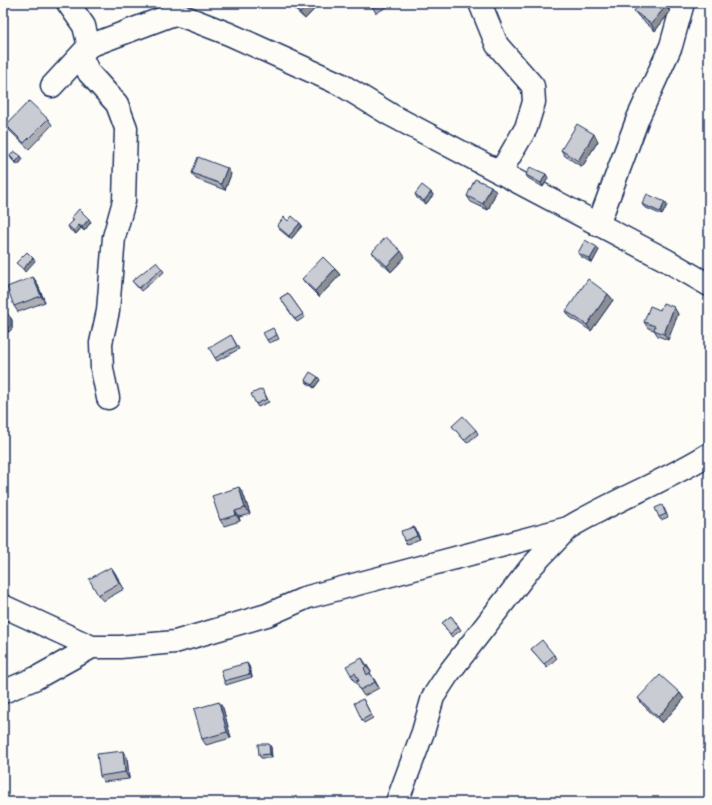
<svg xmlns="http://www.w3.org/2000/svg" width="712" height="805" font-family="'Comic Neue',sans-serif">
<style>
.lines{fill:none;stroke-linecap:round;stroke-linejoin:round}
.minor-casing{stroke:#1b2f5e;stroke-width:25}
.minor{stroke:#fdfcf7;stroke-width:22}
.wall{fill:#adafb5;stroke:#1b2f5e}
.shaded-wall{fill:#8d8f94;stroke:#1b2f5e}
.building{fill:#c9ccd3;stroke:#1b2f5e}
</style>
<rect width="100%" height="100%" fill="#fdfcf7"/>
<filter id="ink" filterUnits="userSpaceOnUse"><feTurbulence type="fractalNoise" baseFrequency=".025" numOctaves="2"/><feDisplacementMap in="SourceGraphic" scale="8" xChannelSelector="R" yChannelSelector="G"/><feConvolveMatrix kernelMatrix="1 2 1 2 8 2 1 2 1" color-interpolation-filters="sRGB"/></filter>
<g filter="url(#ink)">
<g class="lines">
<g class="minor-casing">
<path id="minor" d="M68,3L84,26L89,46
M480,3L497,45L533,86L534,102L526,128L500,173
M81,56L89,73L117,104L126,128L124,201L114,237L108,311L101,343L102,369L108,398
M52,86L89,46L174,14L185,17L229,34L340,84L391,115L666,260L709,285
M598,225L638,118L671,46L683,3
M3,606L92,647H120L175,642L267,615L308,597L568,528C614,500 664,482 709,454
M3,692L36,678L92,647
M397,802L423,732L433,697L448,674L531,567L568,528"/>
</g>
<use href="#minor" class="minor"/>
</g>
<path class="wall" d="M290,3H320L305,19L294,9Z
M370,3H394L376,13Z
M666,6L670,12L655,31L639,17L634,11Z
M48,119L52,125L29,149L10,131L6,125Z
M598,141L582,167L565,156L561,150Z
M10,156L23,159L18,165L12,160Z
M192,173L231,174L225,190L196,179Z
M526,175L548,178L543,187L528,178Z
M491,186L496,192L488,210L471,202L467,196Z
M431,192L433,195L426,204L417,198L415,194Z
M642,204L667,205L662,215L644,207Z
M71,218L91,222L84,231L81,228L76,234L70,230L68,226L73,221Z
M288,221L300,223L302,226L291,239L279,229L277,226Z
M599,250L592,263L580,256L578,253Z
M372,252L405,257L391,272L376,258Z
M162,269L164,272L141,291L132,281Z
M335,269L340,275L319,297L307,285L302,279Z
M33,277L37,283L45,302L18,312L14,306Z
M288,293L305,317L297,322L280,298Z
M608,294L613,300L591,331L570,317L566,311Z
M660,310L678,314L668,340L658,336L654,330L648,328L644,322Z
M3,312L10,317L12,320V329L9,332H3Z
M275,331L279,339L269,343L267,340Z
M231,335L239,349L217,361L215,358Z
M305,380H320L314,388L307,383Z
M264,392L269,402L258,407L256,404Z
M452,426L476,430L478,434L467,443Z
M243,493L250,514L239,517L240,521L224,526L220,520Z
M664,508L668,517L661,520L659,517Z
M414,527L416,530L420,539L407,544L404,541Z
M111,567L115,573L124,589L103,601L98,595Z
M451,616L461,630L452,637L442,623Z
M531,649L554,655L557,658L547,667Z
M366,664L371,672L368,674L374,679L379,688L364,696L360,690L358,680L355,682L351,675Z
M249,666L252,677L226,685L224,681Z
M680,693L684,699L662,723L643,705L638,698Z
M363,699L373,718L364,723L362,720Z
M223,708L231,738L206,745L202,739Z
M271,747L272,758H261L259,755Z
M127,757L129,779L104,782L100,776Z"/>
<path class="shaded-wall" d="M310,3H320L305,19L300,13Z
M666,6L670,12L655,31L651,24Z
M594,134L598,141L582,167L578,161Z
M21,156L23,159L18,165L16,162Z
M227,168L231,174L225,190L221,184Z
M546,174L548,178L543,187L541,183Z
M491,186L496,192L488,210L483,204Z
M431,192L433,195L426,204L424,201Z
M665,202L667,205L662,215L660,212Z
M89,219L91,222L84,231L82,227Z
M300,223L302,226L291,239L289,236Z
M79,225L81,228L76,234L74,231Z
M597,247L599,250L592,263L590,259Z
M401,251L405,257L391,272L387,266Z
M33,258L35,261L25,272L23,269Z
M335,269L340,275L319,297L315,291Z
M33,277L37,283L45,302L41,296Z
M608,294L613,300L591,331L587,325Z
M674,307L678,314L668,340L664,334Z
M10,317L12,320V329L9,332L7,329Z
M318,377L320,380L314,388L312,385Z
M239,487L243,493L250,514L245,508Z
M235,511L239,517L240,521L236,515Z
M414,527L416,530L420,539L417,536Z
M111,567L115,573L124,589L119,583Z
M362,658L366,664L371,672L366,666Z
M247,663L249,666L252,677L250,674Z
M370,673L374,679L379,688L375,682Z
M680,693L684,699L662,723L658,717Z
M219,702L223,708L231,738L227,732Z
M269,744L271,747L272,758L270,754Z
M123,751L127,757L129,779L125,772Z"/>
<path class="building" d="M290,3H310L300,13Z
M370,3H379L372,7Z
M641,3H662L666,6L651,24L634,11Z
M29,101L48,119L24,143L6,125Z
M577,124L594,134L578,161L561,150Z
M14,151L21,156L16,162L10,156Z
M198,157L227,168L221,184L192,173Z
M530,167L546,174L541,183L526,175Z
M475,179L491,186L483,204L467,196Z
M422,185L431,192L424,201L415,194Z
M647,194L665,202L660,212L642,204Z
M79,209L89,219L82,227L79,225L74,231L68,226L74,220L71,218Z
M292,216L300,223L289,236L277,226L284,217L288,221Z
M386,237L401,251L387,266L372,252Z
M585,240L597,247L590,259L578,253Z
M27,252L33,258L23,269L16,263Z
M323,257L335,269L315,291L302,279Z
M156,262L162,269L139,288L132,281Z
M33,277L41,296L14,306L7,287Z
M588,279L608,294L587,325L566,311Z
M288,293L303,314L295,319L280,298Z
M663,303L674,307L664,334L654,330L655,326L644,322L650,306L660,310Z
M3,312L7,313L10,317V326L7,329H3Z
M273,328L277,335L267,340L263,333Z
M231,335L237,346L215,358L209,348Z
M310,372L318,377L312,385L305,380Z
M262,389L267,399L256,404L251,394Z
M463,416L476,430L464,440L452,426Z
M239,487L245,508L235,511L236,515L220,520L212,496Z
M662,505L666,514L659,517L655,508Z
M414,527L417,536L404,541L401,531Z
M111,567L119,583L98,595L89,579Z
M451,616L459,627L450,634L442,623Z
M542,640L554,655L544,664L531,649Z
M362,658L366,666L364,668L367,675L370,673L375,682L360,690L356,682L359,681L355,673L351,675L346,666Z
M247,663L250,674L224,681L221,670Z
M660,675L680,693L658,717L638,698Z
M363,699L371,715L362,720L354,703Z
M219,702L227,732L202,739L194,709Z
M258,744H269L270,754L259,755Z
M123,751L125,772L100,776L97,754Z"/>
</g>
<rect width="712" height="805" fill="none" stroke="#fdfcf7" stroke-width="16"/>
<rect x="8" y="8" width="696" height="789" fill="none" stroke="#1b2f5e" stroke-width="1.5" filter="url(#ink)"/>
</svg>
